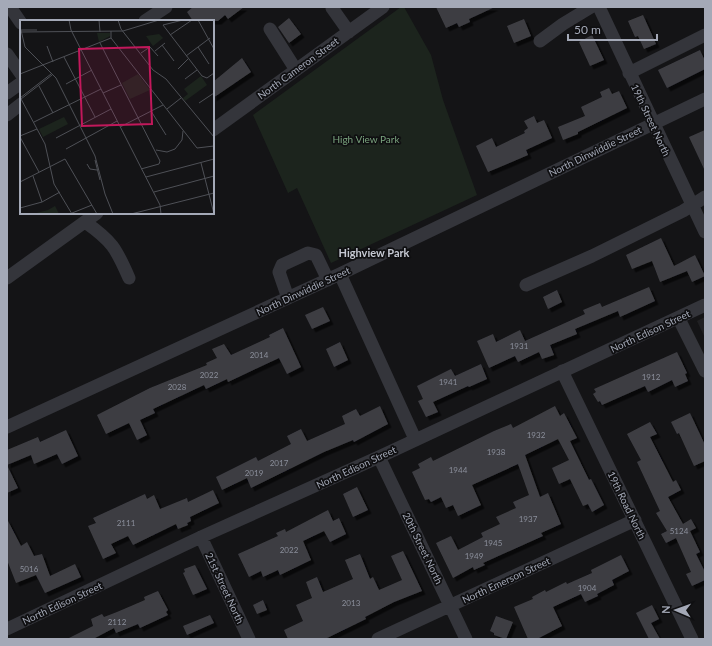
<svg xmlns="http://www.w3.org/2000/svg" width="712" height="646" font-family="Lato,sans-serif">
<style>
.built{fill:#202023}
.green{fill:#1c241d}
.building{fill:#3e3e43;filter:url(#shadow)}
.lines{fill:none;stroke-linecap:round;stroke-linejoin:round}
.minor{stroke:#34353b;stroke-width:13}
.labels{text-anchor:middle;stroke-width:3.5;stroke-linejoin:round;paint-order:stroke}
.number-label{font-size:8px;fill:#8a8e9a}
.street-label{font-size:10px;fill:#a4a9b7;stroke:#0f0f11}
.park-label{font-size:10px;fill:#7aa37e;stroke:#0f0f11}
.neighbourhood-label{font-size:11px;font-weight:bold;fill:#c6c9d3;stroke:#0f0f11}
.inset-road{fill:none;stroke:#4e5056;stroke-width:1}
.view{fill:#c2185b;fill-opacity:0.15;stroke:#c2185b;stroke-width:2}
.inset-edge{fill:none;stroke:#a4a9b7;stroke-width:2}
</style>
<defs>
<filter id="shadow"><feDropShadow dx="3.5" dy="3.5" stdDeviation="0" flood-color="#0009"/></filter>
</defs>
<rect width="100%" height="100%" fill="#141416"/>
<path class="built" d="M705,317V338L697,321Z"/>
<path class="green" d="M401,7H404L431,55L443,100L477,195L331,263L297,188L288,193L253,115Z"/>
<path class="building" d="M193,7H244L228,19L225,15L218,21H193L187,12Z
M436,7H495L469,19L470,22L459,27L457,23L446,28Z
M643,15L656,44L644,49L638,36L635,37L628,21Z
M289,18L301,34L289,43L278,27Z
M524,19L531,36L514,43L507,26Z
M592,35L604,60L590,66L579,42Z
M700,50L705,61V69L667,88L658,70Z
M242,58L251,72L213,98V82Z
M609,88L612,94L619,91L627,108L578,132V134L563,140L558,127L585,116L581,107L602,97L600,92Z
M534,116L537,123L544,120L552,138L526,150L528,155L488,172L476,146L492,138L496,147L525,133L524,131L528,128L524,121Z
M705,130V171L689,137Z
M661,238L674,266L695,255L705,276L692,282L687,271L660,282L652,261L632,269L626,255Z
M649,287L655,301L620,317L618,311L575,329L577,334L550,345L554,355L542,359L539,352L518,362L515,356L489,368L477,341L493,334L496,342L520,330L525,341L585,314L583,310L600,303L602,307Z
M557,290L562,302L548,309L543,297Z
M323,307L330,321L312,329L305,315Z
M283,328L301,367L287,374L279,358L228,382L227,379L206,389L204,385L153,409L155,413L140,420L147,435L137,440L129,423L106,434L97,415L150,388L207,365L206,363L217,358L212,349L224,344L231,355L270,337L269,335Z
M340,342L348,360L334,367L326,349Z
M677,352L687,373L685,374L688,381L675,387L672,380L648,392L645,386L602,405L600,401L598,402L593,394L596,392L594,389Z
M481,364L487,379L469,387L468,386L433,402L438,412L426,417L418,401L423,399L417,386L451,369L455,376Z
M380,406L388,424L354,442L353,440L324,452L251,488L247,478L222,490L216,477L256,457L258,461L291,444L287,436L301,429L307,441L345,424L342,416L356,409L360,416Z
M555,406L560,416L564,413L577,438L570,441L589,480L591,479L604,505L592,512L588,504L583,506L570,479L559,484L552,468L569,460L558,439L525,455L540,497L548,493L561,524L541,533L543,536L483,563L485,565L474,570L473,567L453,578L436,543L451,536L458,550L483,537L481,533L500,524L496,517L516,508L513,502L529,495L518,464L472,485L481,505L458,516L453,505L446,508L441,497L431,502L429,499L425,500L412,472L420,468L418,464L431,457L433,461L494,431L511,424L513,428Z
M690,413L705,445V461L694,466L679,433L677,434L671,422Z
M650,422L657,434L650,437L673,482L676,480L681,490L668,497L683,524L691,519L696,528L690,531L700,552L696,554L705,572V580L692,586L686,574L691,572L676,538L666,543L661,534L667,531L656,513L660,511L637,462L641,460L627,434Z
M66,430L78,456L62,464L57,454L34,464L31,455L7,465L18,488L7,493V450L38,437L40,442Z
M357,487L368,510L353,517L343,494Z
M213,490L219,503L190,517L191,521L187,523L188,525L178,529L176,524L133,545L128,536L111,544L116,553L103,559L88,526L96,523L93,518L145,494L147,499L154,495L160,509L187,498L188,502Z
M328,510L333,521L339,518L346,534L330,542L324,531L303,541L311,560L280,575L278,570L263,577L261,571L249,577L238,554L278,536L276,533L285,529L286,532Z
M7,519L21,546L27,542L34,556L42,554L50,576L75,564L81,577L45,593L36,575L16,583L7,560Z
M403,551L422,591L394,602L365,617L366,619L325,639H288L284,630L303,621L296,605L312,598L306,582L317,577L323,592L353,579L345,560L360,554L370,579L373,577L379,590L402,580L391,556Z
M621,555L629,571L612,580L614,585L597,594L598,596L585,602L581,594L553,607L562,626L537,639H528L514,607L533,599L532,597L545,590L546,592L566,582L567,584L592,573L591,570Z
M195,565L207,589L193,595L183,573L185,572L184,569Z
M158,591L168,610L166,612L168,615L140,628L138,624L116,633L114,628L93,639H67L93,626L91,619L102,614L104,617L117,612L145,600L144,597Z
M263,600L267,610L257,614L253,605Z
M652,605L659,619L651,623L660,639H649L636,613Z
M210,615L214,623L187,635L183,626Z
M496,616L513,622L506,639L494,635V633L490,631Z"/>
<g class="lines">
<path class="minor" d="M10,7L21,23
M334,7L332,8L349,32
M599,7L705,232
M145,21L166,7
M270,29L296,70
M540,41L563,24L591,7
M7,54L21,74
M629,73L705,35
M7,93L21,83
M7,115L21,104
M213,130L383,7
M85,222C112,241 116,248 129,278
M340,274L415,439
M7,278L97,213
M526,285L592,256L683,211L705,197
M288,298L279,272L282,265L308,253L316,255L328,280
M679,319L705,371
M562,371L692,639
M7,427L340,274L705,99
M379,457L466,639
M201,537L249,639
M7,629L201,537L379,457L705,305
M378,639L635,520"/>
</g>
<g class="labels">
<g class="number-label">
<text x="519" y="349">1931</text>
<text x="259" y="358">2014</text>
<text x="209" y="378">2022</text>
<text x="651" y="380">1912</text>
<text x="448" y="385">1941</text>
<text x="177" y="390">2028</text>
<text x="536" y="438">1932</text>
<text x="496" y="455">1938</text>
<text x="279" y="466">2017</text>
<text x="458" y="473">1944</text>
<text x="254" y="476">2019</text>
<text x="528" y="522">1937</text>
<text x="126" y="526">2111</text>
<text x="679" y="534">5124</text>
<text x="493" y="546">1945</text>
<text x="289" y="553">2022</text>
<text x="474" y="559">1949</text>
<text x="29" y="572">5016</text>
<text x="587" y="591">1904</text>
<text x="351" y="606">2013</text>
<text x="117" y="625">2112</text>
</g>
<g class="street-label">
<text transform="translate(298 68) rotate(-36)" y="4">North Cameron Street</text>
<text transform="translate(651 120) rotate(65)" y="4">19th Street North</text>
<text transform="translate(595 151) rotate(-26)" y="4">North Dinwiddie Street</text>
<text transform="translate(303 291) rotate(-25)" y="4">North Dinwiddie Street</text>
<text transform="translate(650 331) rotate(-25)" y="4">North Edison Street</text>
<text transform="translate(356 467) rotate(-25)" y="4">North Edison Street</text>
<text transform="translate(627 505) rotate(64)" y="4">19th Road North</text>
<text transform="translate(423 548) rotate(64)" y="4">20th Street North</text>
<text transform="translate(506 580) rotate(-25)" y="4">North Emerson Street</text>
<text transform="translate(225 588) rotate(65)" y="4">21st Street North</text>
<text transform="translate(62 603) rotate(-25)" y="4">North Edison Street</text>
</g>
<g class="park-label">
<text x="366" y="143">High View Park</text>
</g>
<g class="neighbourhood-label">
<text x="374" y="257">Highview Park</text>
</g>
</g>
<g transform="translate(20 20)">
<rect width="194" height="194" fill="#141416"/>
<path d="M77,13H90V16L79,22ZM139,14L143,18L133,26L126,16ZM118,54L130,70L110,79L102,63ZM181,56L187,65L165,81L163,78L168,74L164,69ZM44,97L48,104L23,117L19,109ZM35,186L39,194H12L28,190Z" fill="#1c241d"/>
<path class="inset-road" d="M49,0L51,10L140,185L141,194M79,0L80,12M98,0L101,9L133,50L146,59L194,117M163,0L143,5L182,56L187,58L194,53M178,0L194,29M0,10H17M1,10L5,27L36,58L75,136L85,174L93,194M91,11V18L177,128L194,126M0,12L103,11L139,0M150,15L172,0M80,23L140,141L139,144L121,149M142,25L154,41M27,26L33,42M178,27L189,44M135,31L145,23M121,33L130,27L138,36M166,36L190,18M44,37L75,97M158,49L168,39M0,54L91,18M165,59L177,50M46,64L72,50M19,66L33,93M83,73L101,65M0,77L25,124L34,164L52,194M0,78L31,54M1,79L32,55M179,83L194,73M147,89L161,78M131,91L146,115M14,102L81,69M100,107L143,85M0,116L17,109M0,117L19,152M36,118L91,89M46,129L97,101M136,130L147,132L155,129L162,120L163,111M75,140L80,160M181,143L194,194M67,144L70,149L77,150M13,156L22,182M126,157L194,139M0,162L45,139L77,194M134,172L194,156M0,188L22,182L40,172M52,193L72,185M111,194L194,173"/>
<path class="view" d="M129,27L132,104L62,106L59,29Z"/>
<rect width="194" height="194" class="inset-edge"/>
</g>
<rect width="712" height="646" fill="none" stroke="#a4a9b7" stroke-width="16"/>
<g transform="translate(676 610) rotate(272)" stroke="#0f0f11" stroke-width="3" paint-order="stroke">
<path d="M0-3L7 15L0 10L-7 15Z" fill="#a4a9b7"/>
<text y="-6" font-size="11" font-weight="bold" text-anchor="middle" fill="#a4a9b7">N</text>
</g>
<path d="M568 34v6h89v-6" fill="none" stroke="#a4a9b7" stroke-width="2"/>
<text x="574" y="34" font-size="12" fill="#a4a9b7" stroke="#0f0f11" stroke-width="3" paint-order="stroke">50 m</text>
</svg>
